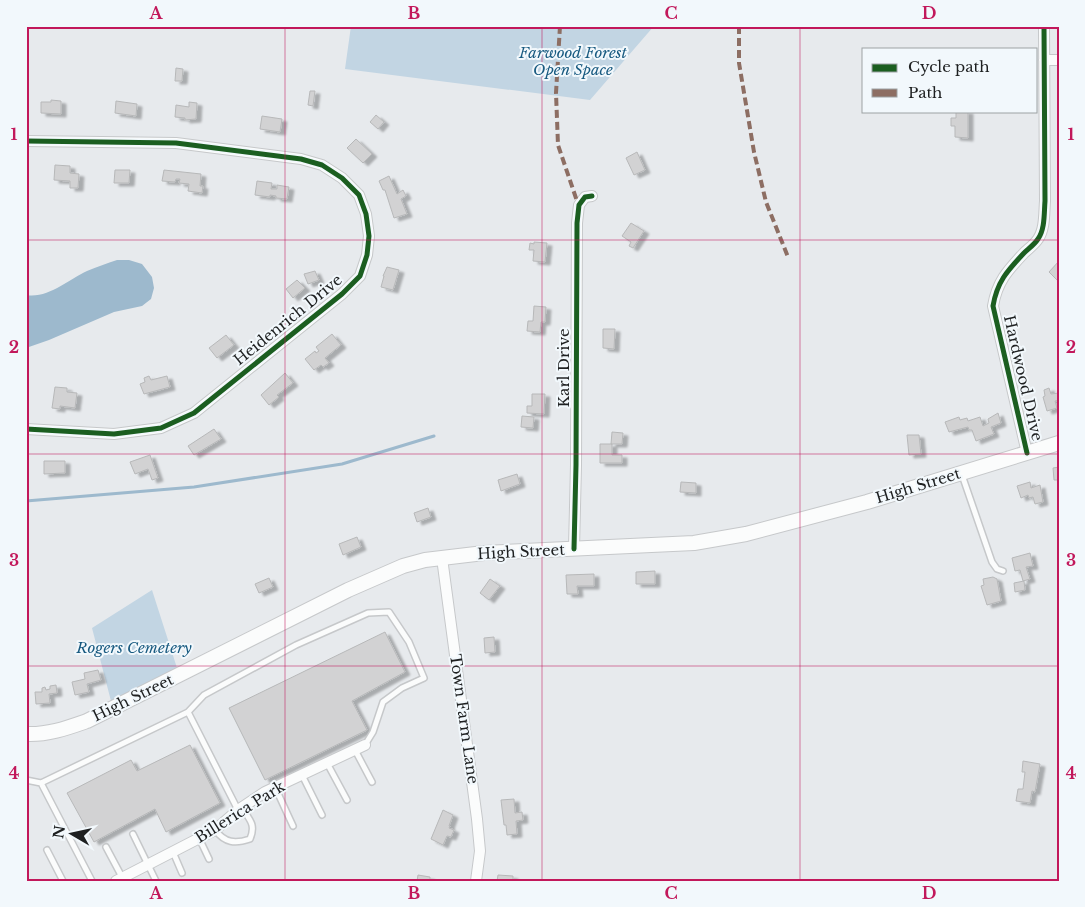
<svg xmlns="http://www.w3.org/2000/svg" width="1085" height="907" font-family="'Libre Baskerville',serif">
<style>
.green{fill:#c2d5e3}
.water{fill:#9db9cd}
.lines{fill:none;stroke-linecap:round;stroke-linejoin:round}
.stream{stroke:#9db9cd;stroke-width:3}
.building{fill:#d2d2d3;stroke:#b7b8b9;filter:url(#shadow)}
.lane-casing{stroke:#c6c8ca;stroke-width:8}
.street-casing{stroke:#c6c8ca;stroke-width:12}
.secondary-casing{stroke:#c6c8ca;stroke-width:16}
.lane{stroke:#fbfcfc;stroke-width:5}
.street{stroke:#fbfcfc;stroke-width:10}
.secondary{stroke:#fbfcfc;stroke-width:14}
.quiet{stroke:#8d6e63;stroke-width:4;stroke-dasharray:8 4;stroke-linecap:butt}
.cycleway-casing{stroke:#f2f8fc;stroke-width:8}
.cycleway{stroke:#1b5e20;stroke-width:5}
.grid{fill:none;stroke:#c2185b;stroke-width:1;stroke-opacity:0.55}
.labels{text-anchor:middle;stroke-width:4;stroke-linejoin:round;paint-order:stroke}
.park-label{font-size:15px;font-style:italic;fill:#185a80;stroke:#f2f8fc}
.street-label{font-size:15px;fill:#1e2021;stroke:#f2f8fc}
.neatline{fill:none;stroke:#c2185b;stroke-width:2}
.grid-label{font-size:16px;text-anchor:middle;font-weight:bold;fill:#c2185b}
</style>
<defs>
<filter id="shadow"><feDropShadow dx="5" dy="3" stdDeviation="1" flood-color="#0004"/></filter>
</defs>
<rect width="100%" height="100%" fill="#e7eaed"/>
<path class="green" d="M351,26H654L590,100L345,69Z
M152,590L177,668L111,701L92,628Z"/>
<path class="water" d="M117,260H129L142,264L152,277L154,288L151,299L142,306L114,312L49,340L26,348V295C48,299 69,279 87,271C97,267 107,263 117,260Z"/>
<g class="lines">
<path class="stream" d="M26,501L194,487L342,464L434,436"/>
</g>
<path class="building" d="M176,68L183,69L182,81H175Z
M310,91H315L313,106L308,105Z
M51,100L61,101V114L41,113V102H51Z
M116,101L137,104L136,116L115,113Z
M189,102L197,103L196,119L185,120V118L175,117L176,105L189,107Z
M956,111H968V138L955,137V126H951V118H956Z
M376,115L384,122L378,129L370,122Z
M262,116L282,119L280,132L260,129Z
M356,139L372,154L363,163L347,148Z
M637,152L645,170L634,175L626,158Z
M55,165L70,166V173L79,174L78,188H70V181L54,180Z
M115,170H130L129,183H114Z
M164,170L201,174L200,186H203L202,193L188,191L189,184L179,183L180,179H176L175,182L162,181Z
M389,176L397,194L403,190L406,196L401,199L407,214L394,218L385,190H383L379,181Z
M257,181L272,183L271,189H277V185L289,187L287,199L276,198V196L270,195V197L255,195Z
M631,223L644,231L633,248L629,246L631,242L622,236Z
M534,242L547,243L545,262L533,261L534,250H529L530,243L534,244Z
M1059,261V279L1057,280L1049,272Z
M387,267L399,270L393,290L381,287L384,276H383Z
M315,271L319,280L308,284L304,274Z
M297,280L305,288L293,298L286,289Z
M534,306L546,307L545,322H541L540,332L527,331L528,321H533Z
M603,329H615L614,349L603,348Z
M332,334L341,345L325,358L329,363L323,367L321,365L314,370L305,359L315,351L316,353L319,351L316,347Z
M226,335L234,345L217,358L209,348Z
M285,373L293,383L277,395L279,397L269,405L261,395Z
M149,376L151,380L167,376L170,387L144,394L140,384L145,382L144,378Z
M55,387L67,388V392L77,393L75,408L60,406V409L52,408Z
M1049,388L1051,394L1059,393V400L1055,401L1057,408L1047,411L1043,397L1045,396L1044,390Z
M532,394H545L544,414L527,413V406H532Z
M998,413L1001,423L991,427L994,434L976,441L972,430H969L968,427L949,432L945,422L959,417L960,420L967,418L968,421L980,417L983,426L989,423L988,419Z
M522,416L534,417L533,428L521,427Z
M214,429L221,439L194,455L188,446Z
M612,432L623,433L622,444H611Z
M907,435H919L921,454L909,455Z
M600,444H612V455H622V463H600Z
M150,455L158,478L152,480L148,469L135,474L130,462Z
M44,461H65V473L44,474Z
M1059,467V480H1054L1053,468Z
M517,474L520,484L501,491L498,480Z
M681,482L696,483V493L680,492Z
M1030,482L1031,488L1040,485L1043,502L1035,504L1033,497L1029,498L1028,495L1021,498L1017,486Z
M428,508L431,517L417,522L414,513Z
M357,537L361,547L343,555L339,544Z
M1030,553L1033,566L1026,567L1030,579L1023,581L1020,570L1015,571L1012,558Z
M655,571V584H636V572Z
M594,574V586H577L578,594H567L566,575Z
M993,577L997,579L1001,601L987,605L981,586L984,585L983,579Z
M269,578L273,587L259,593L255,584Z
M490,579L500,586L489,600L480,593Z
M1024,581L1025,590L1015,592L1014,583Z
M385,632L405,672L352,701L367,730L265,780L229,708Z
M494,637L495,652L485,653L484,638Z
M98,670L101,680L87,684L89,692L75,695L72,682L85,679L84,673Z
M56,685L57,693L49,694L50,703L36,704L35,692H42V688L45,687L46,690L50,689V686Z
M190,745L220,803L166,832L155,809L94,842L67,793L131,760L137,771Z
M1023,761L1040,764L1035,792L1032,791L1030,803L1016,801L1018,789H1023L1025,772H1022Z
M514,799L515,813L522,812L523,820L516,821L517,834L507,835L506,825H504L501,800Z
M443,810L453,815L449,826H450L449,828L454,830L451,837L447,836L443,845L431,839Z
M418,875L430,877V881H417Z
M498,875L513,876V881H497Z"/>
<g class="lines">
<g class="lane-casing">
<path id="lane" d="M962,475L992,562L997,569L1003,571
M355,750L372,782
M327,763L347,800
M302,775L322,815
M26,780L41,783L188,712
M41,783L92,881
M275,787L293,826
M238,810L188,712L204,695L296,645L368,613L389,612L409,642L424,678L402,688L383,702L373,732L365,745
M215,830C225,843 235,844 250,839C256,825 250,820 242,808
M133,834L156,881
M199,838L209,859
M106,847L122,877
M47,850L63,881
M173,852L182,873"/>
</g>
<g class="street-casing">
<path id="street" d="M1044,60H1059
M26,141L176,143L301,159L322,165L342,178L359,195L366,214L369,236L367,255L360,276L342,294L194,413L161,428L114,434L26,429
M1027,453L993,306C997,282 1007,271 1024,253C1028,249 1034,245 1038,239C1045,229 1044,214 1045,201L1044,26
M574,549L576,465L577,223L579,205L585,197L592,196
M442,558L477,819L480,851L476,881
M116,881L215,830L238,810L265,792L365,745"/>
</g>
<g class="secondary-casing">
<path id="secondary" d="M26,734C48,735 67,728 87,721L348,590L403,566L425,560L484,553L694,543L746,534L867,502L1059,443"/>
</g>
<use href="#lane" class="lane"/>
<use href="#street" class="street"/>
<use href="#secondary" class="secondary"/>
<path class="quiet" d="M560,26L556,93L558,145L579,207
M739,26V63L754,152L766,202L788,257"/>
<g class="cycleway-casing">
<path id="cycleway" d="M26,141L176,143L301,159L322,165L342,178L359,195L366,214L369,236L367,255L360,276L342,294L194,413L161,428L114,434L26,429
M1027,453L993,306C997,282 1007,271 1024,253C1028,249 1034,245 1038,239C1045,229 1044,214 1045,201L1044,26
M574,549L576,465L577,223L579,205L585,197L592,196"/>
</g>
<use href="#cycleway" class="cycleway"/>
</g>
<path class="grid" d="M285,26V881M542,26V881M800,26V881M26,240H1059M26,454H1059M26,666H1059"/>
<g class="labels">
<g class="park-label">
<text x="573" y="58">Farwood Forest<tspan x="573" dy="17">Open Space</tspan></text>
<text x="134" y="653">Rogers Cemetery</text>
</g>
<g class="street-label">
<text transform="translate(288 320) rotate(-39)" y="5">Heidenrich Drive</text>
<text transform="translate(564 368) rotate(-90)" y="5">Karl Drive</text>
<text transform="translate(1023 378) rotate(77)" y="5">Hardwood Drive</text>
<text transform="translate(918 486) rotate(-17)" y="5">High Street</text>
<text transform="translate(521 552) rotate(-3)" y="5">High Street</text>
<text transform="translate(133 698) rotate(-26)" y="5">High Street</text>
<text transform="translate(464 719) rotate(82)" y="5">Town Farm Lane</text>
<text transform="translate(240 812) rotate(-32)" y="5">Billerica Park</text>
</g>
</g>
<rect width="1085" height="907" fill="none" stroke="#f2f8fc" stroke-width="55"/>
<rect x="862" y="48" width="175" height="65" fill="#f2f8fc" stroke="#9da2a4"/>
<rect x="872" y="64" width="25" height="8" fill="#1b5e20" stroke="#9da2a4"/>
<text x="908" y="72" font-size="15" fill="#1e2021">Cycle path</text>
<rect x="872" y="89" width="25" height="8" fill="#8d6e63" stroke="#9da2a4"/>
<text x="908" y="98" font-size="15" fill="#1e2021">Path</text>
<g transform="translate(72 834) rotate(279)" stroke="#f2f8fc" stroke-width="4" paint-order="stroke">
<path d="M0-4L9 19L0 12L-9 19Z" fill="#1e2021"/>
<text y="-8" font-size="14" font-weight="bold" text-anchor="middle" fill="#1e2021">N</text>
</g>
<rect x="28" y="28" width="1030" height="852" class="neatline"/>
<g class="grid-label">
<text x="156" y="19">A</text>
<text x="414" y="19">B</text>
<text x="671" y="19">C</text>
<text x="929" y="19">D</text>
<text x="14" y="140">1</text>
<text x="1071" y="140">1</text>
<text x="14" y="353">2</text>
<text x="1071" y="353">2</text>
<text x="14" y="566">3</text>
<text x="1071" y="566">3</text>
<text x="14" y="779">4</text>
<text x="1071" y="779">4</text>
<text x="156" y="899">A</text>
<text x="414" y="899">B</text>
<text x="671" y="899">C</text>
<text x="929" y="899">D</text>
</g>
</svg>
